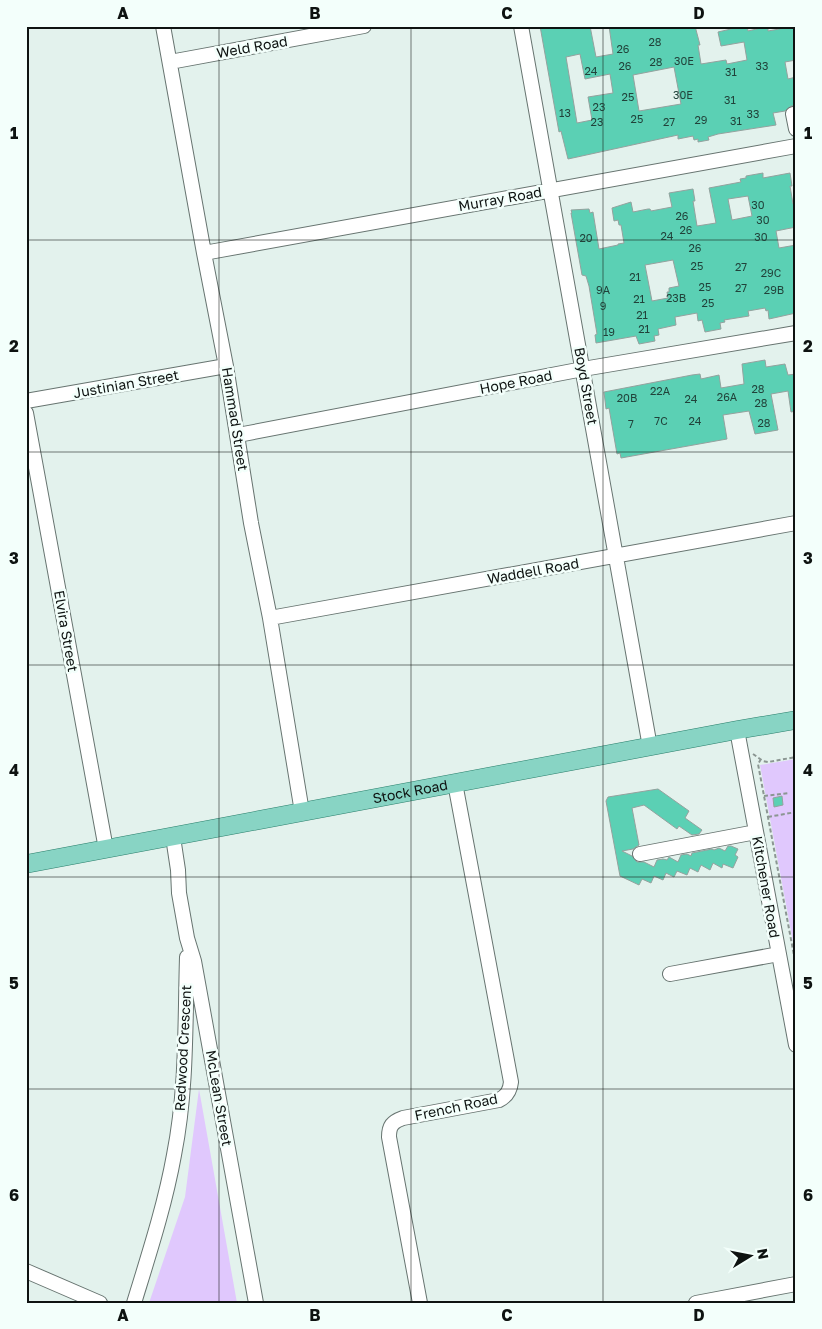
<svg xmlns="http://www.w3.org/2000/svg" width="822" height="1329" font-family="'Golos Text',sans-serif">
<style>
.green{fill:#e0c8fd}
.building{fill:#5bd0b4;stroke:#94a29e;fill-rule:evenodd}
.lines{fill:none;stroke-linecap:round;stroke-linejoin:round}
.minor-casing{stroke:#677470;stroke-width:16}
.major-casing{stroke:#2a7e6b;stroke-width:19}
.path{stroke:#8b9692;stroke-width:2;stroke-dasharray:4 2.5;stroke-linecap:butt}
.minor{stroke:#fff;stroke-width:14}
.major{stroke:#88d4c4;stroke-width:18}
.grid{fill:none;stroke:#0e1311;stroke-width:1;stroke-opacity:0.55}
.labels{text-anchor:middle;stroke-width:5;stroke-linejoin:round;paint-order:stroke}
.number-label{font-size:11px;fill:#21423a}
.street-label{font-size:14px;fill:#0e1311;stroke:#f3fffb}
.neatline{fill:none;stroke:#0e1311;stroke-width:2}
.grid-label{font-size:16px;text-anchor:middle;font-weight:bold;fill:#0e1311}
</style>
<rect width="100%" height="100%" fill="#e3f2ed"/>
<path class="green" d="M796,759V958L760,765Z
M199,1089L237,1303H149L185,1197Z"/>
<path class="building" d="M540,26H590L596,57L613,54L609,26H695L700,45H698L701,64L726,60L727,64L747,60L744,42L721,46L718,32L731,29V26H747L748,31L765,27L768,28V31L796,26V60L785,62L788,79L796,77V106H791L785,111L773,113L776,125L718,134L708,137L709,140L698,142V139L694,140L693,136L678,139V135L568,159L561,131L559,132ZM580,54L585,79L610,74L613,93L588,97L592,120L577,123L566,57ZM674,67L681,104L639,111L633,75Z
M763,173V178L790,173L792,186H790L793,204H796V227L776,231L779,248L796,245V313L769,319L768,310L766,311L765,308L748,311L749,316L724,320L725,322L720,323L721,329L705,332L702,320L698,321L697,313L675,317L676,325L658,329L659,335L654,336L655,341L639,344L636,336L596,343L595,335L597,334L589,286L586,276L582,275L571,213H572L571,210L589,209L590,213L593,212L599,249L618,245V244L624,243L621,225H619L618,220L614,221L612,208L631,202L633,212L648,209H650L651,211L672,207L669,193L693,189L695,201H693L697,226L716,223L709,188L741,182L740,179L746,178V176ZM748,196L752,216L732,220L728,199ZM673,260L679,286L669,288V292H667L668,298L652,301L645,265Z
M765,360L766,367L785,364L788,375L796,374V411L791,412L788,391L771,394L778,430L755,434L749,411L723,415L727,439L621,458L620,453L617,454L609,408L606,409L604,392L692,375L700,374L701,379L719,375L721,388L744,384L742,364Z
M658,789L689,811L685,818L702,830L699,834L692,835L679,826L677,829L644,805L632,808L639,845L633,849L622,851L632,856L637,862H644L654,867L657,860L663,859L667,860L669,857L678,862L681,855L687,854L691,856L692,853L712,849L714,850L719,848L725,851L728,846H731L738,849L735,855L738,857L733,868L723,864L722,868L713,863L710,870L701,865L698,872L690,868L687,875L677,871L674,877L666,873L663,880L654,876L651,883L642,879L639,885L620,876L606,801L608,797Z
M782,796L783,805L774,807L773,798Z"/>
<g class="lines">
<g class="minor-casing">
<path id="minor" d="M163,26L204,253L226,366L251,523L270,618L302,812
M521,26L650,747
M170,62L364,26
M793,114L796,129
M204,253L796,146
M26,401L226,366
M26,413L106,849
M238,435L583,369L796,333
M270,618L796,523
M737,730L796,1045
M173,837L178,870L179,893L187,938L194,961L256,1303
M640,854L756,832
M670,974L779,954
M26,1271L100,1303
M134,1303C149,1254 165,1205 174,1155C187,1090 185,1023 187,957
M420,1303L389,1137C389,1126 392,1122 403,1118L499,1100C507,1096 510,1091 511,1082L455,783
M696,1303L796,1284"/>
</g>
<g class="major-casing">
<g id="major">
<path id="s1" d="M26,864L737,730L796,720"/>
</g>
</g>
<path class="path" d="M753,754L763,761L768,762L796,757
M761,759L758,764L796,966
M764,796L789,793
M768,817L796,812"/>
<use href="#minor" class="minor"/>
<use href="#major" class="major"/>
</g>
<path class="grid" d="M219,26V1303M411,26V1303M603,26V1303M26,240H796M26,452H796M26,665H796M26,877H796M26,1089H796"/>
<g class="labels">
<g class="number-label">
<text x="655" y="46">28</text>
<text x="623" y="53">26</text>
<text x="684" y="65">30E</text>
<text x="656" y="66">28</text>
<text x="625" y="70">26</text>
<text x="762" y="70">33</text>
<text x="591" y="75">24</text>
<text x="731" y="76">31</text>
<text x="683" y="99">30E</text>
<text x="628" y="101">25</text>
<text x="730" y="104">31</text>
<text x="599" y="111">23</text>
<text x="565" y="117">13</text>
<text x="753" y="118">33</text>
<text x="637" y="123">25</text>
<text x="701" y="124">29</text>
<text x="736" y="125">31</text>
<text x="597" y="126">23</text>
<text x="669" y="126">27</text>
<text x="758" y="209">30</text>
<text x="682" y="220">26</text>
<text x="763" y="224">30</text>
<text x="686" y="234">26</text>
<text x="667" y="240">24</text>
<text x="761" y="241">30</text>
<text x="586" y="242">20</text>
<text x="695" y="252">26</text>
<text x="697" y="270">25</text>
<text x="741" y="271">27</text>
<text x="771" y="277">29C</text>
<text x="635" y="281">21</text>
<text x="705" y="291">25</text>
<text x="741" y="292">27</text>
<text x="603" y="294">9A</text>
<text x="774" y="294">29B</text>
<text x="676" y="302">23B</text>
<text x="639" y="303">21</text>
<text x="708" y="307">25</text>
<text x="603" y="310">9</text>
<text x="642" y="319">21</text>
<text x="644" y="333">21</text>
<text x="609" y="336">19</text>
<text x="758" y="393">28</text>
<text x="660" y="395">22A</text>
<text x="727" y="401">26A</text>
<text x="627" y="402">20B</text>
<text x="691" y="403">24</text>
<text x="761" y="407">28</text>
<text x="661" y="425">7C</text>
<text x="695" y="425">24</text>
<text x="764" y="427">28</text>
<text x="631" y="428">7</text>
</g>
<g class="street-label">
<text transform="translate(252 47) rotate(-10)" y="5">Weld Road</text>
<text transform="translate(500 199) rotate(-10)" y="5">Murray Road</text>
<text transform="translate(516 382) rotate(-11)" y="5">Hope Road</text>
<text transform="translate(126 384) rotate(-10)" y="5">Justinian Street</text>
<text transform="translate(586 386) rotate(80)" y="5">Boyd Street</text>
<text transform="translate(235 419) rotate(81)" y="5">Hammad Street</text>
<text transform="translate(533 571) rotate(-10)" y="5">Waddell Road</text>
<text transform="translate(66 631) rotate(80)" y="5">Elvira Street</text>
<text dy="5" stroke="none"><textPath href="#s1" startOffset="391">Stock Road</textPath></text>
<text transform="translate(766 887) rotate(80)" y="5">Kitchener Road</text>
<text transform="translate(183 1048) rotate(-87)" y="5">Redwood Crescent</text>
<text transform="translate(219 1098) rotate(80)" y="5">McLean Street</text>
<text transform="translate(456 1107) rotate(-12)" y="5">French Road</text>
</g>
</g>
<rect width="822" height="1329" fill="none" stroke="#f3fffb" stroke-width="55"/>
<g transform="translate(750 1256) rotate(80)" stroke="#f3fffb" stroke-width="4" paint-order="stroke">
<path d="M0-4L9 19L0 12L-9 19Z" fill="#0e1311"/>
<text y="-8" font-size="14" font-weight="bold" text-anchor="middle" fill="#0e1311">N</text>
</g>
<rect x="28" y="28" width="766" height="1274" class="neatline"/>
<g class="grid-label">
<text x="123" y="19">A</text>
<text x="315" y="19">B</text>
<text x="507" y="19">C</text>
<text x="699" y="19">D</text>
<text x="14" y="139">1</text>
<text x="808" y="139">1</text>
<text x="14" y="352">2</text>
<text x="808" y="352">2</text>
<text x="14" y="564">3</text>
<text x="808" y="564">3</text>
<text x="14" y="776">4</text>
<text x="808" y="776">4</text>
<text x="14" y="989">5</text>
<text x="808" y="989">5</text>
<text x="14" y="1201">6</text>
<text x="808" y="1201">6</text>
<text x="123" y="1321">A</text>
<text x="315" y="1321">B</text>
<text x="507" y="1321">C</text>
<text x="699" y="1321">D</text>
</g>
</svg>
